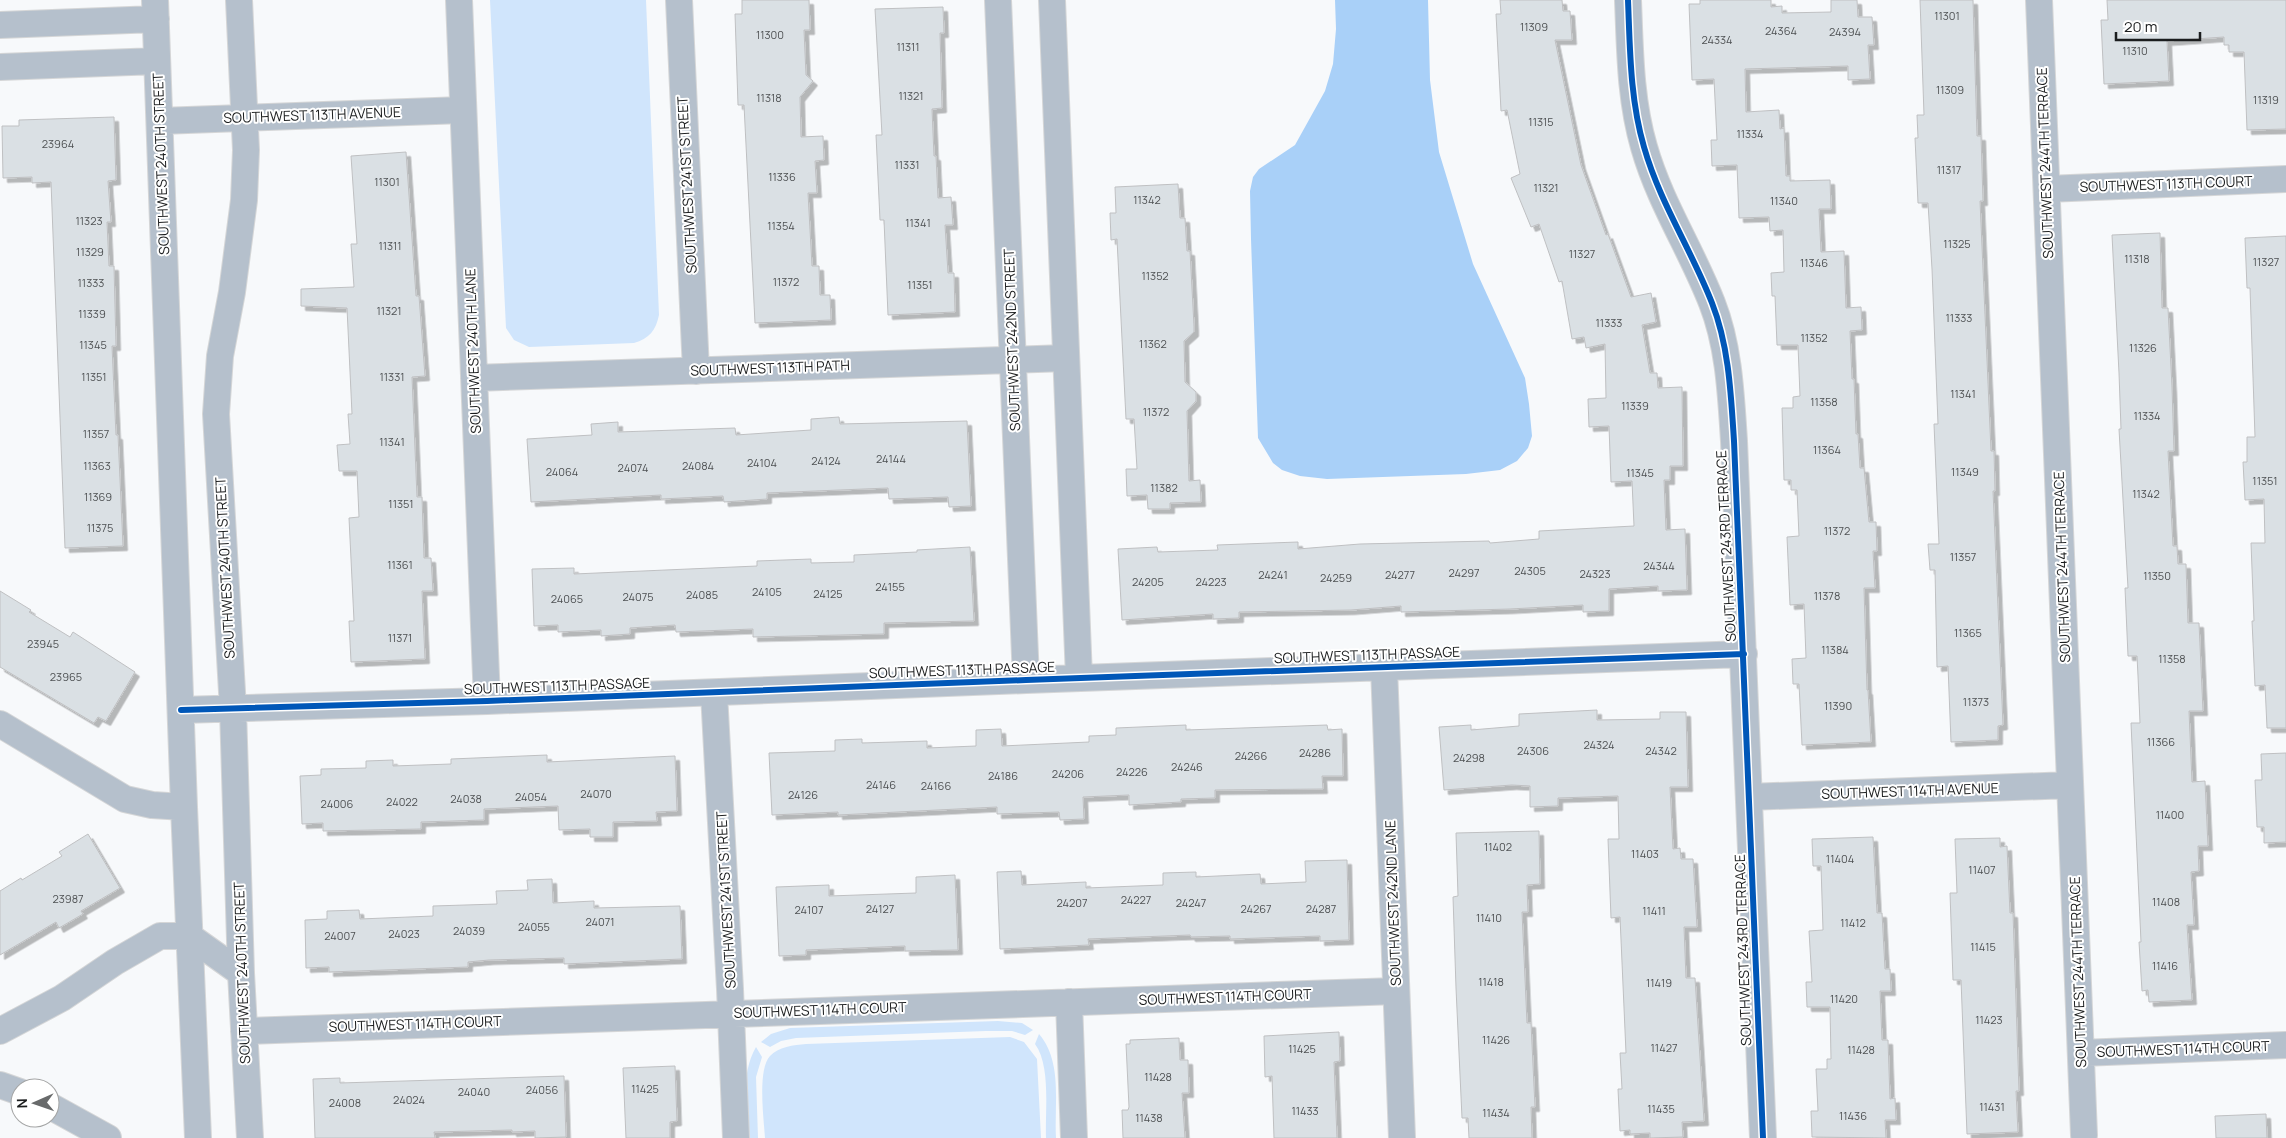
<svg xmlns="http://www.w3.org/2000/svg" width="2286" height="1138" font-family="Manrope,sans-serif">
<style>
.green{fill:#d0e5fc}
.water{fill:#a9d0f8}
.building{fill:#dae0e4;stroke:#bfc0c2;filter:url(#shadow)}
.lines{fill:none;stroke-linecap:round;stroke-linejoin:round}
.street-casing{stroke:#d5d6d7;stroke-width:28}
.street{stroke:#b5c0cc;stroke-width:26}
.cycleway-casing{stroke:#fff;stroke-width:9}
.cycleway{stroke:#0057b8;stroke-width:6}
.labels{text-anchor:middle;stroke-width:4;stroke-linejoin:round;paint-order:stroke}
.number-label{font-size:11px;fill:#4e5153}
.street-label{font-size:14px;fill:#1b1d1e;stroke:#fff}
</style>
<defs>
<filter id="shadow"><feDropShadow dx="4.5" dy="4.5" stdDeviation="0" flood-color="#0004"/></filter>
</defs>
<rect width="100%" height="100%" fill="#f7f9fb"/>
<path class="green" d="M490,0H646L659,315C656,330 649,339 634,343L529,347L514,340L506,328Z
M998,1021L1022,1023L1033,1030L1025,1035L1012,1031H986L796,1038L781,1041L770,1047L761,1042L771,1034L790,1028Z
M1039,1034C1063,1062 1054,1104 1056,1138H1046C1045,1110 1051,1066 1035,1044Z
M1010,1037L1024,1042L1037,1059L1041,1138H765C764,1120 757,1070 770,1056C778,1047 794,1045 806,1044Z
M756,1047L762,1057L756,1077L758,1138H748C747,1107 740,1075 756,1047Z"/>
<path class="water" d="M1335,0H1428L1430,80L1439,152L1473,264L1525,378L1529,404L1532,436L1528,448L1517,461L1500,470L1466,474L1327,479L1300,476L1282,470L1273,463L1258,438L1251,239L1250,191L1253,177L1259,169L1295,145L1325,91L1333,64L1336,29Z"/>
<path class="building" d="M742,0H809L810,30H804L806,75L813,81L800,97L801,137L823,136L824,160L815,161L817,193H808L812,266H819L820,295H830L831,320L755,323L744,105H738L735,14H742Z
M1500,0H1562L1563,11H1570L1572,40H1555L1581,165L1606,235L1608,234L1631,297L1651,293L1656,322L1642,325L1650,373H1657L1658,388L1682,387L1683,466H1670V480H1664L1666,530L1685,529L1687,590L1658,591V586L1609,589V611L1583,612V605L1510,609L1401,612V606L1351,610L1239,612V618L1213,619V614L1122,620L1118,549L1157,547L1158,552L1218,550L1217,545L1298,542V549L1360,544L1489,541L1490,543L1539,539V531L1634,526L1632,481L1611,482L1609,426L1589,427L1588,399L1606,398L1605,344L1586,348L1584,337L1572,339L1562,281L1559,282L1539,224L1531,227L1511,178L1520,174L1507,110L1501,111L1496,14H1501Z
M1700,0H1771V7L1782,6V13L1831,12V0H1857L1858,17H1872L1874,45H1868L1870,79L1848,80V66L1745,69L1746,112L1779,110L1780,129L1784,128L1786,176H1790V181L1830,180L1831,209H1819L1821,252L1844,251L1846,308L1861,307L1862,330L1850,331L1852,379H1854L1856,434H1858L1860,468H1864L1869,522H1876L1877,551H1873L1875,588H1864L1867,690H1868L1871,742L1802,745L1799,684H1793L1792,659L1806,658L1804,604L1790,605L1787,537L1799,536L1797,490H1791V480H1784L1782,408H1793V397L1800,396L1798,345H1777L1775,296H1772L1771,273L1784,272L1783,230L1770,231L1769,217L1739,218L1737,165L1712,166L1711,140H1717L1714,79L1692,80L1689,4H1700Z
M1920,0H1973L1977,136H1981L1983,201H1980L1991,451H1994L1995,491H1993L2003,725L1998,726V740L1951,742L1948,666L1937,667L1935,570H1930L1928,544H1939L1934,424H1938L1932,269L1928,203H1918L1915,138H1918L1917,115H1924Z
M2107,0H2286V129L2247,130L2244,52H2229V45H2224V37L2167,41L2169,81L2104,84L2101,20H2108Z
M943,7L944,33H940L942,108L932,109L934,156H936L938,198L951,197L953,225H945L948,273H954L955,312L888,315L884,220H880L876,135H882L875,9Z
M114,117L116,180L108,181L111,222H107L109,266H114L116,346H112L116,435H118L123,546L65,548L51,182L32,183V177L3,178L2,126H19V120Z
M406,152L416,296H419L425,376L412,377L417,497H422L424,558H431L433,591H422L425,659L351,662L349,621H354L349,518L359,517L357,471H339L337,445L350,444L348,414H352L347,308L301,306V289L354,287L351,244H357L351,156Z
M1178,184L1180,218H1185L1187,251H1190L1194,326V332L1184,341L1185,382L1196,392V401L1187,411L1189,481L1200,480L1201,502L1170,503V509H1148L1147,495L1127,496L1126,469H1137L1134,419H1126L1117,239L1111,240L1110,213H1116L1115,187Z
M2160,233L2162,308H2168L2172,387L2174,451H2168L2173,546H2177L2178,564H2186L2188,623H2199L2203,711H2189L2192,782L2205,781L2208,846H2198L2199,871L2191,872L2194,925H2187L2192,1000L2149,1002L2148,990L2142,991L2139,942H2141L2131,723H2140L2138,676L2137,656H2128L2125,588H2128L2119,429H2121L2119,373L2112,235Z
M2286,236V728H2267L2265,685L2255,686L2252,621H2254L2251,543H2265L2264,499L2245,500L2243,462H2247V437H2255L2250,288H2247L2245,238Z
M839,417L840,424L967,421L971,506L949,507L948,497L889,499L888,488L767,493V499L724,502L723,496L661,499V495L531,502L527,439L592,435L591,424L618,422V432L735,428L736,435L811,430V419Z
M970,547L974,621L884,623V634L753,637V629L676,632L675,625L630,628V634L601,636V630L558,632V625L534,626L532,569L574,568V574L757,566V561L811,559V563L854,562V555L917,552V550Z
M0,591L31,610L29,612L70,637L73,632L135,672L106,721L98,717L94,723L0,667Z
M1597,710V720L1660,719V712H1686L1688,787H1670L1673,849L1680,848L1681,859H1693L1697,927H1684L1686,978H1695L1704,1121L1682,1122L1683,1137L1650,1138V1133L1630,1134V1130L1620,1131L1618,1089H1622L1620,1053H1626L1620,917L1611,918L1608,839H1619L1618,796L1558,798V806L1530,807V786L1512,785L1444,790L1439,727L1471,725V730L1519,726V714Z
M1186,725V730L1327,725L1328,730L1342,729L1343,776H1322L1323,789L1215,790V798L1181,799V802L1129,805V795L1083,797L1084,819L1060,820L1059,812L997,814V807L838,815V812L772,815L769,753L835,751V740L862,739V743L927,741V748L976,746V730L1001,729L1002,746L1089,742V736L1116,735V728Z
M2286,753V842L2264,843V827H2257L2255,780H2262L2261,754Z
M547,755V762L675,756L677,811L656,812L657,821L613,822V837H590V829L559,830L558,806L484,809V820L421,822V829L323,831V823L302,824L300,776L321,775V769L366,768V761L393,760V766L451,764V759Z
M1539,831L1540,884L1527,885L1528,912H1522L1527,1023H1531L1535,1107H1531L1532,1138H1469L1468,1118H1462L1456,988L1453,897L1458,896L1456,833Z
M88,834L120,888L81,911L83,914L59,928L56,922L0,955V891L21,878L22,880L62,856L59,852Z
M1873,837L1877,913H1882L1885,969H1890L1891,991H1880L1882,1040H1888L1890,1099L1895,1098L1896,1120H1885L1886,1138L1812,1137L1811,1111H1818L1816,1069H1827V1059H1831L1830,1007H1807L1806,982H1812L1809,931L1823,930L1821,866H1813L1812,839Z
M2000,838V847L2007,846L2010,913H2013L2019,1091H2016L2018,1132L1967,1134L1961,980H1953L1950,893H1957L1955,839Z
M1347,860L1349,940L1320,941V936L1230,939V936L1191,937L1190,935L1088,939L1089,945L1000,949L997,872L1021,871L1022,885L1086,882V888L1163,885V873L1196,872V877L1260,874L1261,884L1306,882L1305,861Z
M955,875L958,950L905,951V946L806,950V955L779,956L776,887L829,885V896L916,893V877Z
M552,879L553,903L594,901V908L680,906L682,959L564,964V958L489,960L468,962V967L329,972V967L306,968L305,920L327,919V911L359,910L360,919L433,916V906L497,904L496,891L528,890L527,880Z
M1339,1032L1340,1061L1334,1062L1337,1138H1274L1272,1076L1265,1077L1264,1036Z
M1179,1038L1180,1060H1188L1189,1093H1182L1185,1138H1123L1122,1110H1128L1129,1107L1126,1044H1130V1040Z
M675,1066L677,1121L670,1122V1138H626L623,1068Z
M564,1076L566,1137L535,1138V1131L512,1132V1130L434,1132L435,1138H315L313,1079L340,1078V1083Z
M2266,1114L2267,1138H2216L2215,1116Z"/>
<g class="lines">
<g class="street-casing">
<path id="street" d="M155,0L184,807L198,1138
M239,0L246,150L244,200L232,292L220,356L216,414L233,709L241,973L250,1138
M459,0L487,701
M679,0L696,371
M998,0L1026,680
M1052,0L1079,678
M1628,0C1630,49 1630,99 1644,147C1660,203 1691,249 1712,303C1729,346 1731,395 1734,441L1763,1138
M2039,0L2084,1135
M0,25L156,19
M0,67L157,61
M160,121L463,110
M2047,189L2286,179
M474,378L1066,358
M1384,667L1402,1138
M714,693L730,989L736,1138
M181,710L487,701L1026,680L1744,654
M0,724L125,799L152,805L184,807
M1749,797L2070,785
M1069,1002L1074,1138
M0,1031L62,998L115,962L160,936H189L241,973
M244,1031L1396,991
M2081,1053L2286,1045
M0,1085L20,1092
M50,1106L108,1138"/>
</g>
<use href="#street" class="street"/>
<g class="cycleway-casing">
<path id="cycleway" d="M1628,0C1630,49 1630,99 1644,147C1660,203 1691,249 1712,303C1729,346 1731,395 1734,441L1763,1138
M181,710L487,701L1026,680L1744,654"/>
</g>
<use href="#cycleway" class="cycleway"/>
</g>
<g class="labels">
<g class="number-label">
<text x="1947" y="20">11301</text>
<text x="1534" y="31">11309</text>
<text x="1781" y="35">24364</text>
<text x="1845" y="36">24394</text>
<text x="770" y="39">11300</text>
<text x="1717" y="44">24334</text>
<text x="908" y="51">11311</text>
<text x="2135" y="55">11310</text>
<text x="1950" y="94">11309</text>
<text x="911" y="100">11321</text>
<text x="769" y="102">11318</text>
<text x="2266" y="104">11319</text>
<text x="1541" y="126">11315</text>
<text x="1750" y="138">11334</text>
<text x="58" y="148">23964</text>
<text x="907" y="169">11331</text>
<text x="1949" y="174">11317</text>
<text x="782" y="181">11336</text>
<text x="387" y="186">11301</text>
<text x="1546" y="192">11321</text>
<text x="1147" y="204">11342</text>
<text x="1784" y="205">11340</text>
<text x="89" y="225">11323</text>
<text x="918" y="227">11341</text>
<text x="781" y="230">11354</text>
<text x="1957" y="248">11325</text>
<text x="390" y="250">11311</text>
<text x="90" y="256">11329</text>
<text x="1582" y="258">11327</text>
<text x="2137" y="263">11318</text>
<text x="2266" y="266">11327</text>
<text x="1814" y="267">11346</text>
<text x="1155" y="280">11352</text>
<text x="786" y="286">11372</text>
<text x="91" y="287">11333</text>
<text x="920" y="289">11351</text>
<text x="389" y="315">11321</text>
<text x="92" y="318">11339</text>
<text x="1959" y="322">11333</text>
<text x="1609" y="327">11333</text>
<text x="1814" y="342">11352</text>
<text x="1153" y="348">11362</text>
<text x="93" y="349">11345</text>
<text x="2143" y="352">11326</text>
<text x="94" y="381">11351</text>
<text x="392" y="381">11331</text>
<text x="1963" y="398">11341</text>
<text x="1824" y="406">11358</text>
<text x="1635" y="410">11339</text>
<text x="1156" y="416">11372</text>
<text x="2147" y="420">11334</text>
<text x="96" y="438">11357</text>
<text x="392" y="446">11341</text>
<text x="1827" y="454">11364</text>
<text x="891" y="463">24144</text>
<text x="826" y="465">24124</text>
<text x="762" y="467">24104</text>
<text x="97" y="470">11363</text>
<text x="698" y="470">24084</text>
<text x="633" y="472">24074</text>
<text x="562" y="476">24064</text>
<text x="1965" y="476">11349</text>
<text x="1640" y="477">11345</text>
<text x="2265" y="485">11351</text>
<text x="1164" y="492">11382</text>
<text x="2146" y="498">11342</text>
<text x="98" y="501">11369</text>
<text x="401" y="508">11351</text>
<text x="100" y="532">11375</text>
<text x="1837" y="535">11372</text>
<text x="1963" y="561">11357</text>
<text x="400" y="569">11361</text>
<text x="1659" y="570">24344</text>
<text x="1530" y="575">24305</text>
<text x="1464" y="577">24297</text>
<text x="1595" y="578">24323</text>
<text x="1273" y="579">24241</text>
<text x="1400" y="579">24277</text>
<text x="2157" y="580">11350</text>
<text x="1336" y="582">24259</text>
<text x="1148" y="586">24205</text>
<text x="1211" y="586">24223</text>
<text x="890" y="591">24155</text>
<text x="767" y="596">24105</text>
<text x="828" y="598">24125</text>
<text x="702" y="599">24085</text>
<text x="1827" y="600">11378</text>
<text x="638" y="601">24075</text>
<text x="567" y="603">24065</text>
<text x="1968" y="637">11365</text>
<text x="400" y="642">11371</text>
<text x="43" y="648">23945</text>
<text x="1835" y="654">11384</text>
<text x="2172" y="663">11358</text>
<text x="66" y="681">23965</text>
<text x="1976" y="706">11373</text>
<text x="1838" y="710">11390</text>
<text x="2161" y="746">11366</text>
<text x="1599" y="749">24324</text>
<text x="1533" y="755">24306</text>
<text x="1661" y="755">24342</text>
<text x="1315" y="757">24286</text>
<text x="1251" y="760">24266</text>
<text x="1469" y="762">24298</text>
<text x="1187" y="771">24246</text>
<text x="1132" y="776">24226</text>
<text x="1068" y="778">24206</text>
<text x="1003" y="780">24186</text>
<text x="881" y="789">24146</text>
<text x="936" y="790">24166</text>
<text x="596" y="798">24070</text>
<text x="803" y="799">24126</text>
<text x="531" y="801">24054</text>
<text x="466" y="803">24038</text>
<text x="402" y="806">24022</text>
<text x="337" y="808">24006</text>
<text x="2170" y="819">11400</text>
<text x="1498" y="851">11402</text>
<text x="1645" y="858">11403</text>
<text x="1840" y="863">11404</text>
<text x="1982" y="874">11407</text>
<text x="68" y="903">23987</text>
<text x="1136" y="904">24227</text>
<text x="2166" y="906">11408</text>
<text x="1072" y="907">24207</text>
<text x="1191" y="907">24247</text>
<text x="880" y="913">24127</text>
<text x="1256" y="913">24267</text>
<text x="1321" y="913">24287</text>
<text x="809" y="914">24107</text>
<text x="1654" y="915">11411</text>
<text x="1489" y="922">11410</text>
<text x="600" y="926">24071</text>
<text x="1853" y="927">11412</text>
<text x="534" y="931">24055</text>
<text x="469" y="935">24039</text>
<text x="404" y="938">24023</text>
<text x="340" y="940">24007</text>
<text x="1983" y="951">11415</text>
<text x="2165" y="970">11416</text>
<text x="1491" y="986">11418</text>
<text x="1659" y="987">11419</text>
<text x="1844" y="1003">11420</text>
<text x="1989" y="1024">11423</text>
<text x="1496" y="1044">11426</text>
<text x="1664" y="1052">11427</text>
<text x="1302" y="1053">11425</text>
<text x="1861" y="1054">11428</text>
<text x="1158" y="1081">11428</text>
<text x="645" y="1093">11425</text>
<text x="542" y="1094">24056</text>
<text x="474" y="1096">24040</text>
<text x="409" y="1104">24024</text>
<text x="345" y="1107">24008</text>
<text x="1992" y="1111">11431</text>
<text x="1661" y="1113">11435</text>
<text x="1305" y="1115">11433</text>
<text x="1496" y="1117">11434</text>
<text x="1853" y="1120">11436</text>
<text x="1149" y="1122">11438</text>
</g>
<g class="street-label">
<text transform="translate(312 115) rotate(-2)" y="5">SOUTHWEST 113TH AVENUE</text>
<text transform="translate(2045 163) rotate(-92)" y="5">SOUTHWEST 244TH TERRACE</text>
<text transform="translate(161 164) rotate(-92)" y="5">SOUTHWEST 240TH STREET</text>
<text transform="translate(2166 184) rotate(-2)" y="5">SOUTHWEST 113TH COURT</text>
<text transform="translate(687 185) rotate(-93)" y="5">SOUTHWEST 241ST STREET</text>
<text transform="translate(1012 340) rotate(-92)" y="5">SOUTHWEST 242ND STREET</text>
<text transform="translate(473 351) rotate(-92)" y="5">SOUTHWEST 240TH LANE</text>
<text transform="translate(770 368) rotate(-2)" y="5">SOUTHWEST 113TH PATH</text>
<text transform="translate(1726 546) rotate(-93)" y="5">SOUTHWEST 243RD TERRACE</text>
<text transform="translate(2062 567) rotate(-92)" y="5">SOUTHWEST 244TH TERRACE</text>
<text transform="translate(225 568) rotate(-93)" y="5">SOUTHWEST 240TH STREET</text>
<text transform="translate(1367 655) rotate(-2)" y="5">SOUTHWEST 113TH PASSAGE</text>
<text transform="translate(962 670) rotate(-2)" y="5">SOUTHWEST 113TH PASSAGE</text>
<text transform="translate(557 686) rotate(-2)" y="5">SOUTHWEST 113TH PASSAGE</text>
<text transform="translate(1910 791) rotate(-2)" y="5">SOUTHWEST 114TH AVENUE</text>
<text transform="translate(726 900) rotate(-93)" y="5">SOUTHWEST 241ST STREET</text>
<text transform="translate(1393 903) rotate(-92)" y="5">SOUTHWEST 242ND LANE</text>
<text transform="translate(1743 950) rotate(-92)" y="5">SOUTHWEST 243RD TERRACE</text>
<text transform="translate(2078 972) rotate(-92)" y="5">SOUTHWEST 244TH TERRACE</text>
<text transform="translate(242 973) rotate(-92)" y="5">SOUTHWEST 240TH STREET</text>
<text transform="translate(1225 997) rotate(-2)" y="5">SOUTHWEST 114TH COURT</text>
<text transform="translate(820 1010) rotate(-2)" y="5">SOUTHWEST 114TH COURT</text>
<text transform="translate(415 1024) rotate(-2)" y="5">SOUTHWEST 114TH COURT</text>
<text transform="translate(2183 1049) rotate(-2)" y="5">SOUTHWEST 114TH COURT</text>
</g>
</g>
<g transform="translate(35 1103) rotate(268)"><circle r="24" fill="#ffffff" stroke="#a4a5a5"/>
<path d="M0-4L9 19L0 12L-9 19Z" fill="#686a6b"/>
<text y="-8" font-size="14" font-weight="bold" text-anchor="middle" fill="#1b1d1e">N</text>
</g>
<path d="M2116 32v8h84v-8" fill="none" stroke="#1b1d1e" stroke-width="2.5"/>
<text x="2124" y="32" font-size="15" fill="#1b1d1e" stroke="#ffffff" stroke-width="4" paint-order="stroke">20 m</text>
</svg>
